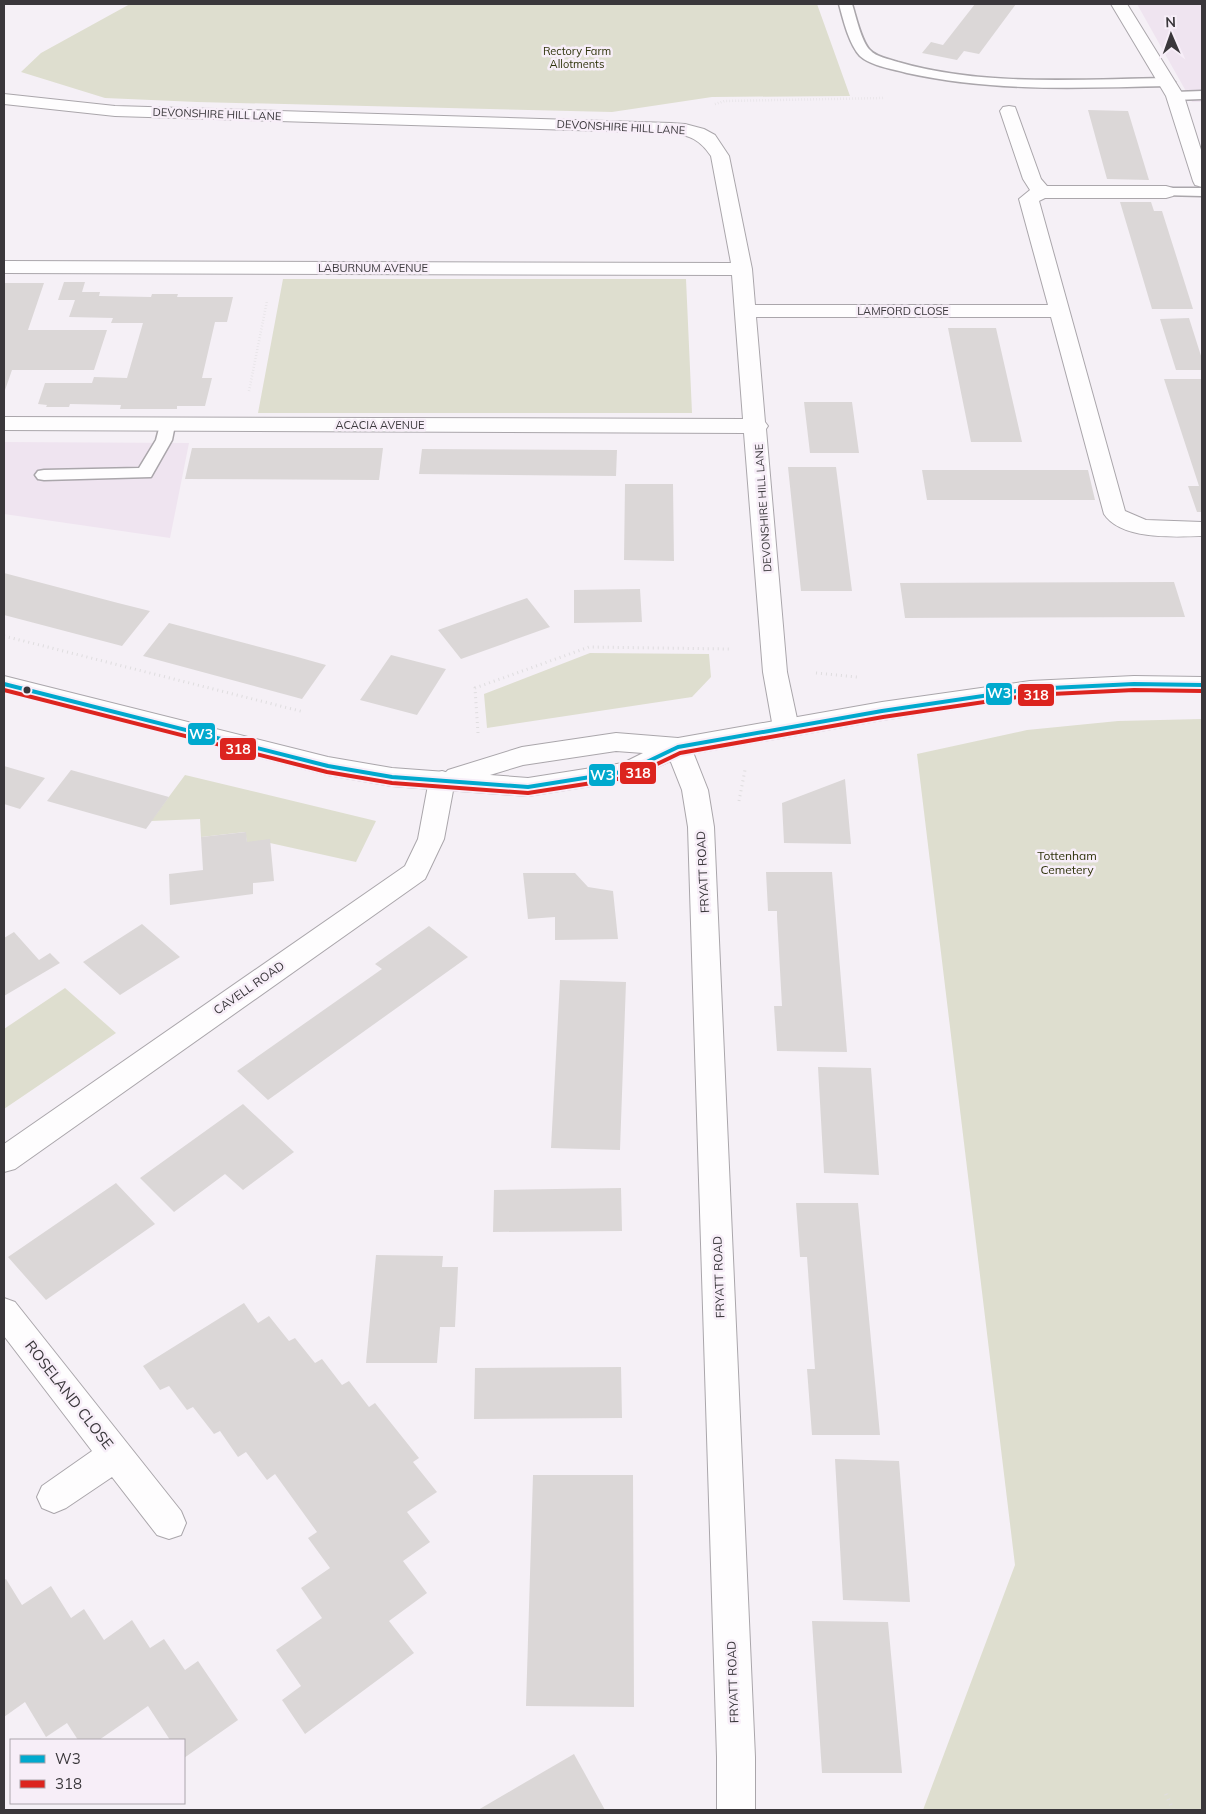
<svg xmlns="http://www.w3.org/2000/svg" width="1206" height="1814" font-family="Mulish,sans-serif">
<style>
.built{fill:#efe4f0}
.green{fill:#dedecf}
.building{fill:#dbd7d7}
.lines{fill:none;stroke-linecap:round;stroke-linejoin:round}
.lane-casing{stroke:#aaa6ab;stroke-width:3}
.street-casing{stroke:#aaa6ab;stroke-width:2}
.secondary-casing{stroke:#aaa6ab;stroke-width:2}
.path-far2{stroke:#dfdddf;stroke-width:2.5;stroke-dasharray:0.5 2.5;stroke-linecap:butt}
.path-far1{stroke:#dfdddf;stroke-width:3;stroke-dasharray:1 4;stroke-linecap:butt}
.path{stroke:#dfdddf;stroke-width:4;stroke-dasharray:1 4.5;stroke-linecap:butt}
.lane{fill:#fefdfe;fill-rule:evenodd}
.street{fill:#fefdfe;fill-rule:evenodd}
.secondary{fill:#fefdfe;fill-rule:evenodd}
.bus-1-casing{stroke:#f7eef8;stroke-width:8}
.bus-2-casing{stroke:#f7eef8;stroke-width:8}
.bus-1{stroke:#00a9ce;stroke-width:4}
.bus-2{stroke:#dc241f;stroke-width:4}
.bus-dot{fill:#3a373b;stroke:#f7eef8;stroke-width:2}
.labels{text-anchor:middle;stroke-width:5;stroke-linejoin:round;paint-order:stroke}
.far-park-label{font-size:11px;fill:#2f330b;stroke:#f7eef8}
.far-street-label{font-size:11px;fill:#3a373b;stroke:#f7eef8}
.park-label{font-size:12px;fill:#2f330b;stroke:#f7eef8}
.street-label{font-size:12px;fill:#3a373b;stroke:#f7eef8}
.near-street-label{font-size:15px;fill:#3a373b;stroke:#f7eef8}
.line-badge{stroke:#f7eef8;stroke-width:2}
.badge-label{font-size:14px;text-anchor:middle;font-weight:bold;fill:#fff}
</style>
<rect width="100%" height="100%" fill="#f5f0f6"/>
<path class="built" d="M1137,4H1202V102H1192Z
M4,442L189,443L170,538L4,514Z"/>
<path class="green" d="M130,4H817L850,96L712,97L612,112L197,102L105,98L21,72L41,53Z
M283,279H686L692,413H258Z
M590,653L709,654L711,677L692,697L487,728L484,694Z
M1202,719V1810H923L1015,1565L917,754L1027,730L1118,721Z
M185,775L376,821L356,862L270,843L247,842L245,832L201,837L200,819L151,821Z
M65,988L116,1033L4,1109V1029Z"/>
<path class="building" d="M975,4H1016L979,54L964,51L957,60L922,53L931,42L943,45Z
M1088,110L1128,111L1149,180L1107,179Z
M1120,202H1151L1154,211H1162L1193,309H1152Z
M64,282H85L82,292H100L99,296L151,297L152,294H178L177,297H233L227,322H215L202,378H212L205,406H177V409H120L121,405L70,404L69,407H46L47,405L38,404L45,383H92L94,377L127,378L143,323H111L113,318L69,317L75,300H58Z
M4,283H44L28,330H107L94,370H12L4,393Z
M1189,318L1202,359V370H1176L1160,319Z
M948,328H996L1022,442H971Z
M1164,379H1202V512H1197L1188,486H1199Z
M804,402H852L859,453H810Z
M192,448H383L379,480L185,479Z
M422,449L617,450L616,476L419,474Z
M788,467H836L852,591H801Z
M922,470H1088L1095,500H927Z
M625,484H673L674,561L624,560Z
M4,573L118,603L150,611L122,646L4,615Z
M1174,582L1185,617L905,618L900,583Z
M640,589L642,622L574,623V590Z
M527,598L550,627L461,659L438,630Z
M169,623L294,656L326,665L302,699L143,656Z
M391,655L446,669L417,715L360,700Z
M4,766L45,778L20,809L4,804Z
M71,770L169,797L146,829L47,801Z
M845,779L851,844L784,843L782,803Z
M246,832L247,842L270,839L274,881L253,883V894L170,905L169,874L203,870L201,837Z
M766,872H832L847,1052L777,1051L774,1006H782L777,917V911H768Z
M523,873H575L588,887L613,891L618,939L555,940V917L528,919Z
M142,924L180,957L120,995L83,962Z
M429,926L468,957L268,1100L237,1071L382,969L375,964Z
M14,932L39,960L50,953L60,963L4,996V938Z
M560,980L626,982L620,1150L551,1148Z
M818,1067L871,1068L879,1175L824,1173Z
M243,1104L294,1152L243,1190L225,1174L174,1212L140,1178Z
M116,1183L155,1224L46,1300L8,1257Z
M621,1188L622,1231L493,1232L494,1190Z
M796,1203H858L880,1435H812L807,1369H815L807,1257H800Z
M376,1255L443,1256L442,1267H458L455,1327H440L437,1363H366Z
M244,1303L258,1323L269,1316L289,1341L295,1338L315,1363L322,1359L342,1385L349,1381L369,1407L375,1403L419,1458L413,1462L437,1492L407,1512L430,1542L403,1561L427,1593L389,1621L414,1653L305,1734L282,1700L301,1686L276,1650L322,1618L301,1588L330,1568L308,1538L317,1532L275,1474L267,1480L246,1452L238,1457L220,1431L214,1434L193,1407L187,1410L169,1386L160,1390L143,1366Z
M621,1367L622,1418L474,1419L475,1368Z
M835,1459L899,1461L910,1602L843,1600Z
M533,1475H633L634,1707L526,1706Z
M6,1579L22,1605L51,1586L71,1618L84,1609L104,1640L132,1620L150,1648L164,1639L185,1670L198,1661L238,1720L184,1758V1740H170L148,1706L99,1740H78L67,1723L46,1737L25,1702L4,1717V1580Z
M812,1621L888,1622L902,1773H822Z
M574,1754L605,1810H478L519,1786Z"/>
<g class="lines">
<g class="lane-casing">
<path id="lane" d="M839,4H852C856,16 861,41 870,50C876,57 889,59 898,62C984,87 1079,79 1168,78L1175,82L1168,86C1080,88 993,92 907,73C893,69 871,66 860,56C849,44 843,19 839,4Z
M1202,91V99L1175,100L1168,96L1175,92Z
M1166,188H1202V196L1161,195L1159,192L1161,189Z
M167,420L173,421L175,425L172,440L151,477L44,480L38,479L35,475L38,471L44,470L139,468L156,440L161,421Z"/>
</g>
<g class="street-casing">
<path id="street" d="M1111,4H1127L1184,96L1202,153V187L1195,185L1193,181L1166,96Z
M4,94L115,106L671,123L685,124L704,129L715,135L729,156L752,269L755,305H1048L1019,199L1030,190L1023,179L1000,111L1003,107L1009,106L1015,107L1041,179L1047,186H1166L1173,188L1176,192L1173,196L1166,198H1045L1039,201L1125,511L1146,520L1202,522V536C1174,537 1121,540 1104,514L1051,317H756L765,422L768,426L766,429L787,672L799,728L795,734L786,737L777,734L773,728L763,672L744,433L4,430V417L743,419L732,275L4,273V261L731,263L711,156C700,140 690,135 671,133L115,116L4,104Z
M678,738L687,741L691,747L708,790L714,827L755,1757V1810H717V1757L688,827L682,790L665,747L669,741Z
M442,771L451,774L455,780L444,839L425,879L15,1169L4,1172V1144L405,866L418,839L429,780L433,774Z
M4,1298L15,1302L181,1511L186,1523L181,1535L169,1539L157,1535L112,1477L66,1508L54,1513L42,1508L37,1497L42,1486L92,1451L4,1336Z"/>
</g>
<g class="secondary-casing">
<path id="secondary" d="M4,676L328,757L392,768L446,772L448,770L522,747L616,733L678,738L882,702L1030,681L1134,676L1202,677V693L1134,692L1030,697L882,720L684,755L628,780L528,796L392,786L328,775L4,692ZM616,751L643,753L623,763L528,778L490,775L523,765Z"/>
</g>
<path class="path-far2" d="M715,104L725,101L885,98
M249,391L267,301"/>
<path class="path-far1" d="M4,636L304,712
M816,673L857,677
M478,733L475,688L589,647L730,649
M739,801L745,770"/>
<path class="path" d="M1166,1794L1173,1810"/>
<use href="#lane" class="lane"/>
<use href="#street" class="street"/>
<use href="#secondary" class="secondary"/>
<g class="bus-1-casing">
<path id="bus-1" d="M4,684L328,766L392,777L528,787L628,771L678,747L882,711L1030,689L1134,684L1202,685"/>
</g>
<g class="bus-2-casing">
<path id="bus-2" d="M4,690L327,772L392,783L528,793L630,777L680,753L883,717L1031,695L1134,690L1202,691"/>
</g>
<use href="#bus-1" class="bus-1"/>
<use href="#bus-2" class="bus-2"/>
</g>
<circle class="bus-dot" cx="27" cy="690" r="4.5"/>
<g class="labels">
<g class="far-park-label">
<text x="577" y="55">Rectory Farm<tspan x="577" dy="13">Allotments</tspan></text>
</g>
<g class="far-street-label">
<text transform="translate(217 114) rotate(2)" y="4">DEVONSHIRE HILL LANE</text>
<text transform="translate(621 127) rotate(3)" y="4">DEVONSHIRE HILL LANE</text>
<text x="373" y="272">LABURNUM AVENUE</text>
<text x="903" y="315">LAMFORD CLOSE</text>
<text x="380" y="429">ACACIA AVENUE</text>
<text transform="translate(763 508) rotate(-94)" y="4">DEVONSHIRE HILL LANE</text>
</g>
<g class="park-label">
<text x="1067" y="860">Tottenham<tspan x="1067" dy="14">Cemetery</tspan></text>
</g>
<g class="street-label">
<text transform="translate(703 872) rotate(-93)" y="4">FRYATT ROAD</text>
<text transform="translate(249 988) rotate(-35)" y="4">CAVELL ROAD</text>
<text transform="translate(719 1277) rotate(-92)" y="4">FRYATT ROAD</text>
<text transform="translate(733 1682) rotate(-92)" y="4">FRYATT ROAD</text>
</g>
<g class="near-street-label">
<text transform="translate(69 1395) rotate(52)" y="5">ROSELAND CLOSE</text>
</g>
</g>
<g class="line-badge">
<rect x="985" y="682" width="28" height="24" rx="5" fill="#00a9ce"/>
<rect x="1017" y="683" width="38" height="24" rx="5" fill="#dc241f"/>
<rect x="187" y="722" width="29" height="24" rx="5" fill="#00a9ce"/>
<rect x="219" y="737" width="38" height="24" rx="5" fill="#dc241f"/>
<rect x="619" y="761" width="38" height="24" rx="5" fill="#dc241f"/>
<rect x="588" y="763" width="28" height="24" rx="5" fill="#00a9ce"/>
</g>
<g class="badge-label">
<text x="999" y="698">W3</text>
<text x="1036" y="700">318</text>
<text x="201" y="739">W3</text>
<text x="238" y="754">318</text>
<text x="638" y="778">318</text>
<text x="602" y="780">W3</text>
</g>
<rect width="1206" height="1814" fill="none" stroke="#3a373b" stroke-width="10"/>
<rect x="10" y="1739" width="175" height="65" fill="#f7eef8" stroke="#aba5ac"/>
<rect x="20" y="1755" width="25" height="8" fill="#00a9ce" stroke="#aba5ac"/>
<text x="55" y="1764" font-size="15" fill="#3a373b">W3</text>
<rect x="20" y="1780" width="25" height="8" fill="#dc241f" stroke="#aba5ac"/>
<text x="55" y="1789" font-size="15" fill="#3a373b">318</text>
<g transform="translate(1171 35) rotate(358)" stroke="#f7eef8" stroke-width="4" paint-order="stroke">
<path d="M0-4L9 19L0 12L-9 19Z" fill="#3a373b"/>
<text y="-8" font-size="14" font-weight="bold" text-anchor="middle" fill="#3a373b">N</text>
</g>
</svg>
